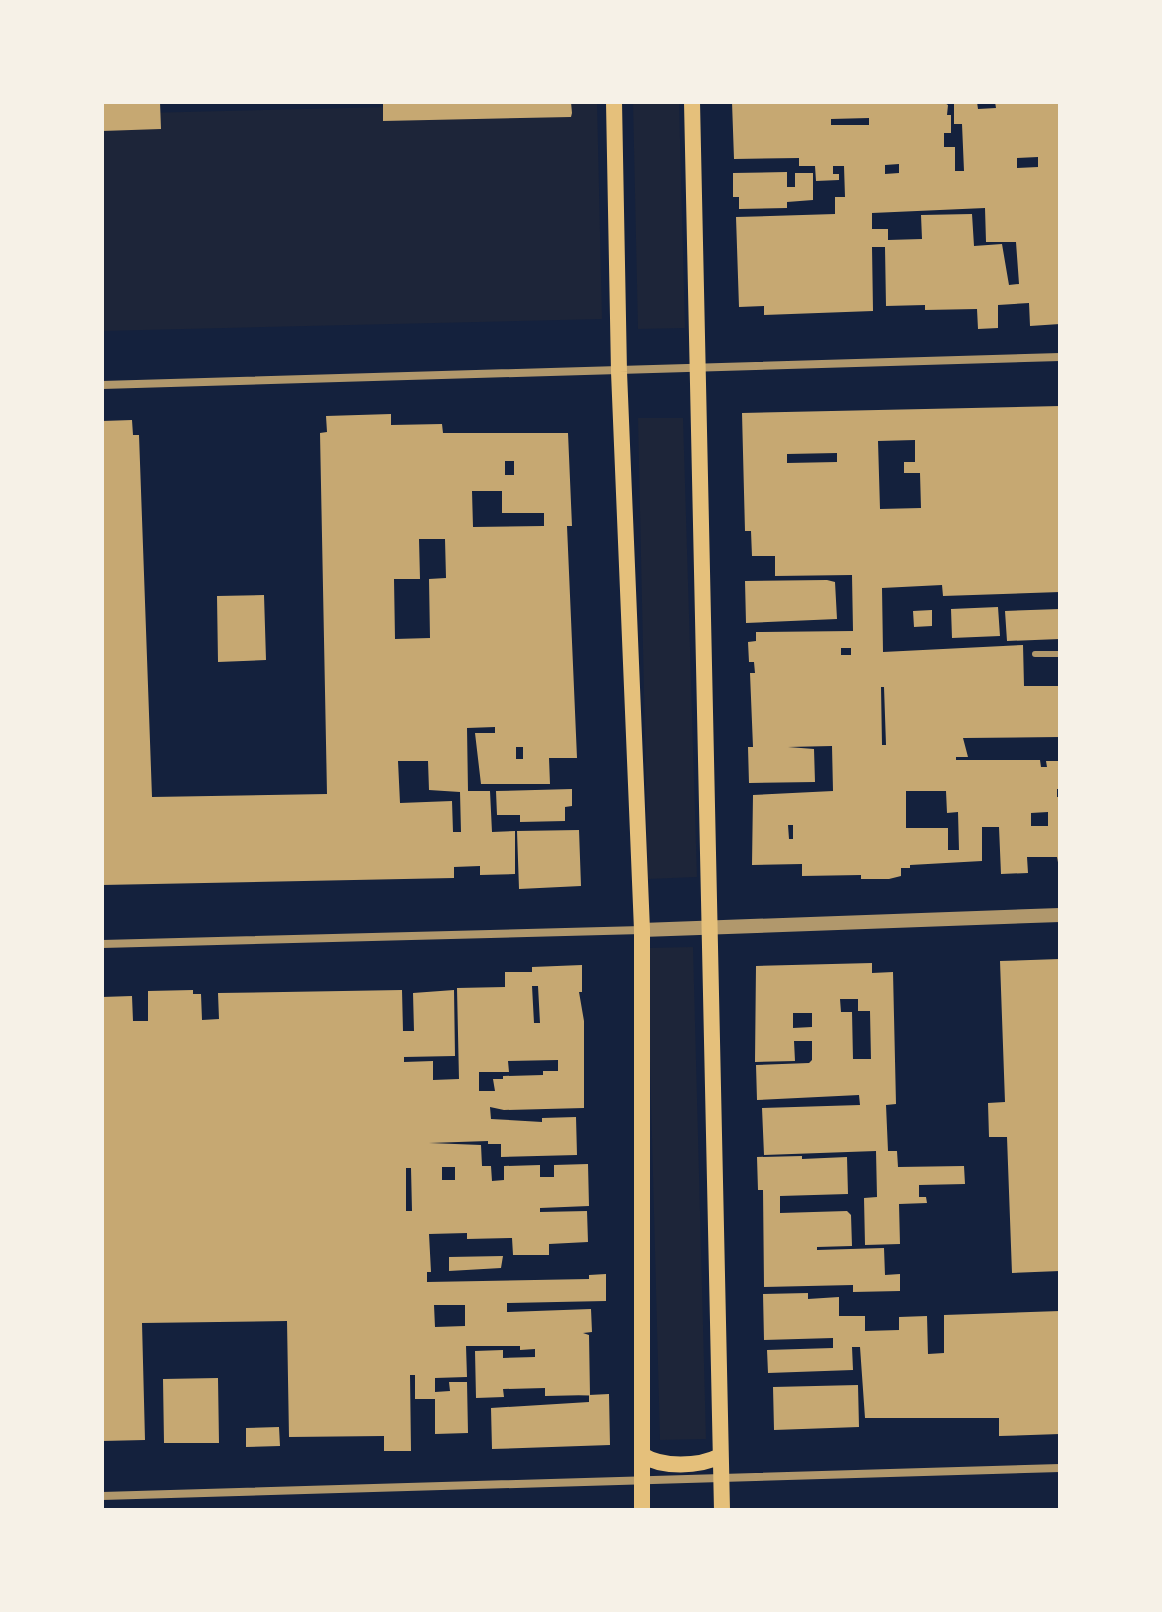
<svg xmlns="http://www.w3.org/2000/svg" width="1162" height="1612" font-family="'Archivo Narrow',sans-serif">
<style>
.green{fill:#1d2539}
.building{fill:#c6a872;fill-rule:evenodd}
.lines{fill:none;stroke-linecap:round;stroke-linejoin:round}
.service{stroke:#b1986c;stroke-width:6}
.minor{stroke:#b1986c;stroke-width:8}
.tertiary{stroke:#b1986c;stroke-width:14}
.secondary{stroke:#e5c07b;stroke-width:16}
</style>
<rect width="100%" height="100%" fill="#14213d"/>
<path class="green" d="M597,102L602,319L102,331V114Z
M633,102H679L685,328L638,329Z
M638,418H683L697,877L648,879Z
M693,947L706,1439L660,1440L647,948Z"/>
<path class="building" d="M102,102H160L161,129L102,131Z
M383,102H571L572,113L571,117L383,121Z
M732,102H943L948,105L947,115H951V133H944V147H955V171H964L962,124H954V102H977L978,109L996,108L995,102H1060V324L1030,326L1029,303L998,305V328L978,329L977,309L925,310V305L886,306L885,247H872L873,311L764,315V306L739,307L736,217L835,214V197H845L844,166H833V174H839V180L816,181L815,166H799V158L734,159ZM869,118V125H831V119ZM1038,157V167L1017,168V158ZM899,164V173L885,174V165ZM985,208L986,242H1016L1019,284L1009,285L1002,244L974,246L972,214L921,215L922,239L888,240V229H872V213Z
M787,172V187H795V173H813V200L787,202V208L739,209V197H733V173Z
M1060,406V592L943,596L942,585L882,588L883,652L1023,645L1024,686H1060V737L963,738L968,757H956V760H1040L1041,767H1047L1046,761H1060V789H1057V797H1060V873L1057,857H1027L1028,873L1001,874L999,827H982V861L910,865V868H901V876L889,879H861V875L802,876V864L752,865L753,795L833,791L832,746L788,747L814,749L815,782L749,783L748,747H753L750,673H755L754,662H749L748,642L756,641V632L853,631L852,575L775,576V556H752L751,531H745L742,413ZM915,440V462H904V473H920L921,508L880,509L878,441ZM837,453V462L787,463V454ZM841,648H851V655H841ZM881,687H884L886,745H882ZM906,791H946L947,813L958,812L959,850H948V828H906ZM1048,812V826H1031V813ZM788,825H793V839H789Z
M391,414V425L442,424L443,433H568L572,526H567L577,758H549L550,784H481L475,733H495V727L467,728L468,791H490L492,832L515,831V874L480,875V866L454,867V878L102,885V421L132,420L133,435H139L152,797L327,794L320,433L327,432L326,416ZM505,461H514V475H505ZM472,491H502V513H544V526L473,527ZM419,539H445L446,578L429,579L430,638L395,639L394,579H420ZM516,747H523V759H516ZM398,761H428L429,790L460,792L461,832H453L452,801L400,803Z
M827,580L835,582L837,619L746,623L745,581Z
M264,595L266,660L218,662L217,596Z
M998,607L1000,636L952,638L951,609Z
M1060,609V639L1007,641L1005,611Z
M932,610V626L914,627L913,611Z
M572,789V806L565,807V821L520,822V815H497L496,791Z
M579,830L581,886L519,889L517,831Z
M1060,959V1271L1012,1273L1007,1137H989L988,1103L1005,1102L1000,961Z
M872,963V973L893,972L896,1104L886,1105L888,1151H897L898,1167L964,1166L965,1184L919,1185V1197H926L927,1203L899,1204L900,1244L865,1245L864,1198L877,1197L876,1151L764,1155L762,1108L860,1105L859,1095L757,1100L756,1065L809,1063L812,1060V1041H794L795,1061L755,1062L756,966ZM840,999H858V1011H870L871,1059H853L852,1012H841ZM793,1013H812V1027L793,1028Z
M582,965V992H579L584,1021V1108L504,1110L490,1107L491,1119L542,1122V1118L576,1117L577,1155L501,1157V1144H488V1141L429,1143L481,1145L482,1166H491L492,1181L504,1180V1166L540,1165V1177H554V1165L588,1164L589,1206L540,1208V1212L587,1211L588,1242L549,1244V1255H513L512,1238L467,1239V1233L429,1234L431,1272H427V1282L589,1279V1275L606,1274V1301L507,1303V1312L591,1309L592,1332L583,1333L589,1335L590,1395L545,1396V1388L503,1389L504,1397L476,1398L475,1351L503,1350V1358L535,1357V1349L520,1350V1346H466L467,1377L435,1378V1392L450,1391L449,1382H467L468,1433L435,1434V1399H415V1375H410L411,1451H384V1436L289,1437L287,1321L142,1323L145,1440L102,1441V997L132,996L133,1021H148V991L193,990V994H201L202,1020L219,1019L218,993L402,990L403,1031H414L413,993L454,990L455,1056L404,1057V1062L433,1061V1080L459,1079L457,988L505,987V972H532V967ZM532,986H538L540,1023H534ZM558,1060V1071H543V1075L503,1076V1079H493L495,1091H479V1072H509L508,1061ZM442,1167H455V1180H442ZM406,1168H411L412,1211H406ZM434,1305H465V1326L435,1327Z
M802,1156V1159L847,1157L848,1194L780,1196V1213L847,1211L851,1215L852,1246L817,1247V1250L884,1248L885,1275L900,1274V1291L853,1292V1285L764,1287L763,1190H758L757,1157Z
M503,1256L501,1268L449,1271V1257Z
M808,1293V1299L839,1297V1316H865V1331L899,1330V1317L927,1316L928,1354L944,1353V1315L1060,1311V1434L999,1436V1418H865L860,1347H852L853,1370L768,1373L767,1350L833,1348V1338L764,1340L763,1294Z
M218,1378L219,1443H164L163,1379Z
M858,1385L859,1427L774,1430L773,1387Z
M609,1394L610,1445L492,1449L491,1408L589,1402V1395Z
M279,1427L280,1446L246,1447V1428Z"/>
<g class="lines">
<path class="service" d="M1035,654H1060"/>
<path class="minor" d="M102,385L1060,357
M102,944L642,930
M102,1496L1060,1468"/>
<path class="tertiary" d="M642,930L1060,915"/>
<path class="secondary" d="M614,102L619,372L642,930V1510
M692,102L722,1510
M642,1455C662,1468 699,1467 720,1456"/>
</g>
<rect width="1162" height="1612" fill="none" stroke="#f6f1e7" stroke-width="208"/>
</svg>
